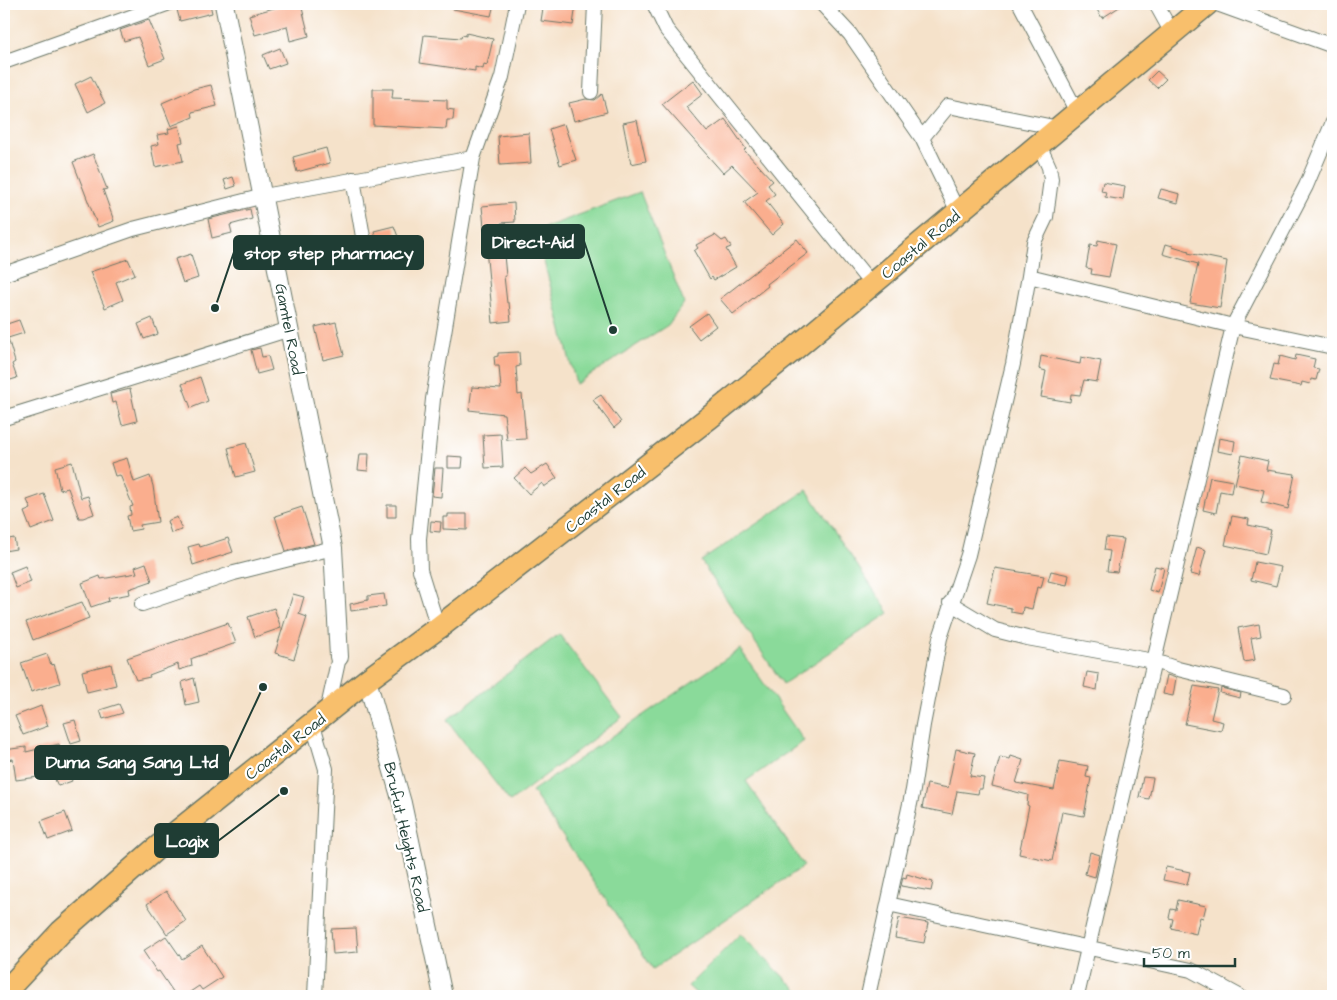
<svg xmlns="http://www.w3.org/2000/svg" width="1337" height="1000" font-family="'Architects Daughter',sans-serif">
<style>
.green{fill:#8ada9a;stroke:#548c67}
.building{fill:#faae8e}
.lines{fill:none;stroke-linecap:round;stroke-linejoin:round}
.minor-casing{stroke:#6a7768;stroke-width:16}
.tertiary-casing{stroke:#6a7768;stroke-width:20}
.primary-casing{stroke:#6a7768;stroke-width:25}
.minor{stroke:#fff;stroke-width:14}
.tertiary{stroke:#fff;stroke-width:18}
.primary{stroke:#f8bf6c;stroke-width:22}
.labels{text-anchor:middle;stroke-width:4.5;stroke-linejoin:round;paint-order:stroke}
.street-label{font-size:16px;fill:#1f3d34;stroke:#fff}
.leader{fill:none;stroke:#1f3d34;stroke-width:2}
.callout-dot{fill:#1f3d34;stroke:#fff;stroke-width:2}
.callout{fill:#1f3d34;stroke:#1f3d34;stroke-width:2}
.callout-label{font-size:18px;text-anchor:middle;font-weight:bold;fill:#fff}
</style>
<rect width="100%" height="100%" fill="#fff"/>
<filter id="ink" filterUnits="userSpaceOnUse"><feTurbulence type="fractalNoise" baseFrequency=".02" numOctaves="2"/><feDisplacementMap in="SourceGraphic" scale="10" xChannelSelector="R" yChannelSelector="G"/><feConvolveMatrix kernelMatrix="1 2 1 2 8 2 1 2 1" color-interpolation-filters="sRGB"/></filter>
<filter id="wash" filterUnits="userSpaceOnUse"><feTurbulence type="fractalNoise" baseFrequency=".0096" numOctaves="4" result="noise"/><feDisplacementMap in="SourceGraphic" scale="20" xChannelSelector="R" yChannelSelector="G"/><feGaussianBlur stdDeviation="1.12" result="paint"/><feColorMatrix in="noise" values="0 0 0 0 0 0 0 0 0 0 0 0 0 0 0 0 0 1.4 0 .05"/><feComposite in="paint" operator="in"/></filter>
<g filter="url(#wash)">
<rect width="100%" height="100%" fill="#f5e2ca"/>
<path class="green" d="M640,192L684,303L668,325L576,384L536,231Z
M807,490L889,613L783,684L701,561Z
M559,634L622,717L510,802L447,720Z
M740,649L804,741L746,781L804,866L653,969L532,791Z
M740,934L803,996H804H699L688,986Z"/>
<g id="blocks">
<path class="building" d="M182,4H210L212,13L180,21L176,6Z
M281,4H301L309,36L290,41L287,26L255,35L249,15L281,6Z
M454,4H494L491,16L453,9Z
M548,4H576L573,25L541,21L543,8H548Z
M1102,4H1124L1102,18L1096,8Z
M149,20L165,59L149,65L138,37L124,41L120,30Z
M466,33L493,39L487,65L484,64L483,69L475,67V71L420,63L424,35L461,38L462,35L466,36Z
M280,48L286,63L269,69L263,55Z
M1157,71L1166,79L1157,88L1148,80Z
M91,76L105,103L88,112L75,84Z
M693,80L703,94L686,107L707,132L725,119L746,149L744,150L773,181L768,185L775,194L766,201L784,224L772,235L744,202L758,192L732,165L723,173L662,104Z
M211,85L217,106L192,112L193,117L171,126L162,103L194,89Z
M373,89H393L392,98L447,100V109L454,110L453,120H447L446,129L373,125Z
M602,94L607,112L574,121L569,103L586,99L595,100Z
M637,120L646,161L631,164L623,123Z
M564,124L576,160L560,165L549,129Z
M179,126L183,142L179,143L183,161L155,167L151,146L159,144L157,135L169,133L168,129Z
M529,133L531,163L500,165L498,136Z
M326,148L330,163L297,172L293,157Z
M93,154L107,189L103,190L114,221L98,227L73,162Z
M233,177L236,186L227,189L224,180Z
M1103,182L1125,186L1123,200L1105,197L1106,192L1101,191Z
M1161,189L1180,194L1178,203L1158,198Z
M514,203L515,222L501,223L506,276H504L507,303H509L511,321L493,323L482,206Z
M250,209L252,219L230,225L232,233L212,238L208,219Z
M394,226L403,250L381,256L374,231Z
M715,235L722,241L726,239L731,247L726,249L736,267L714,280L712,277L710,279L694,251L698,248L696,245Z
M797,239L808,253L767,284L768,286L733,314L720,299Z
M1098,240L1116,244L1109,277L1091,274L1092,269L1086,268L1090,245L1097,246Z
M1166,244L1189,251L1188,253L1227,261L1220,308L1190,303L1198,264L1163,254Z
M191,254L198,278L183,283L175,259Z
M128,259L135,274L116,282L123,300L105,308L90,272Z
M707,313L716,326L699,339L689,326Z
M152,318L158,334L144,339L138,324Z
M19,320L24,333L8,338L15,362L12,364L17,378L4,382V325Z
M336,322L344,355L323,360L315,327Z
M260,348L262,357L268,356L272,370L257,374L251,350Z
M519,352L520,366L516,367L518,395L522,394L526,439L507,440L504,414L469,410L472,387L501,389L499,366H495L494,357L498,356V353Z
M1296,355L1315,359L1313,368L1319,369L1316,380L1311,379L1310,384L1302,382L1301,386L1270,380L1274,364L1278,365L1280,356L1295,360Z
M1041,356L1080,364L1081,357L1101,361L1097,382L1084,380L1080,395L1071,394L1070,402L1041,397L1046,371L1039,369Z
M200,377L208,401L191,408L182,384Z
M130,389L137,421L122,425L116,402L112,403L110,394Z
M601,395L621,422L614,428L593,400Z
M501,434L503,467L485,468L483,435Z
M1219,438L1235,441L1233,454L1217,451Z
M246,443L255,472L236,477L228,448Z
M360,454H369L368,471L358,470Z
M1242,455L1268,461L1266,470L1295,474L1288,509L1261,502L1264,490L1235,484Z
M448,456L463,457L462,468H448Z
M127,458L134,482L150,476L153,486L158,522L140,525L141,529L130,531L127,516L131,515L130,507L133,506L120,475L115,476L111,463Z
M72,462L81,498L88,496L94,514L83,518H79L68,488L60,490L55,467Z
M547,464L557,478L544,487L542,483L529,494L514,478L525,468L531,474Z
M435,468H443L441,497L432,496Z
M1210,477L1233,481L1231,493L1220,491L1216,513L1203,510Z
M44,494L54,521L31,530L24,512L31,509L27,500Z
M387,505H396V517H387Z
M302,507L314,544L286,551L275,516Z
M448,514H467V530L443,529V517H448Z
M1232,516L1249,519L1248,525L1271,530L1266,554L1225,545Z
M177,517L182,530L171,533L167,521Z
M431,521L441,522L440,532L430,531Z
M1106,537L1124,539L1117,572L1107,571L1110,551L1104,550Z
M14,538L16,549L4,551V540Z
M228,538L233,552L193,565L188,547L199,544L200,547Z
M1197,547L1206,550L1199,576L1190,574Z
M1255,562L1281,567L1276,586L1251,580Z
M146,563L152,581L129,589L130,594L108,598L109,601L91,607L82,583L100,576L101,579L137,573L135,567Z
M25,566L31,582L16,588L10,572Z
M1155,566L1164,568L1158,593L1149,590Z
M995,568L1044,576L1041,588L1037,587L1032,609L1023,607L1022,614L1011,612V608L987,603Z
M1051,571L1069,575L1067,585L1048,581Z
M293,594L304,597L299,614L307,617L294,659L275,653Z
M384,594L386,606L351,611L350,604L368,600V596Z
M82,602L89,618L33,640L26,622Z
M274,608L281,628L255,637L248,617Z
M228,623L236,643L193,658L191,659L192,666L179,670L178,664L149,675L150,677L136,680L127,658Z
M1259,624L1261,636L1251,638L1255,660L1244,662L1238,628Z
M47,654L51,665L54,664L60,683L31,692L21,663Z
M111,664L116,685L87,692L82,671Z
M1087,672L1099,674L1097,690L1084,687Z
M1167,675L1176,678L1173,696L1163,694Z
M194,678L199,702L186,705L182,682Z
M1194,686L1218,690L1211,719L1223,722L1221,731L1185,724Z
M1221,688L1241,693L1240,698L1220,693Z
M119,704L123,713L103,719L100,710Z
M41,706L48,726L23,735L15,716Z
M75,720L81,741L71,744L64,723Z
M59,744L66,771L68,770L72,781L58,786L53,775L16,780L13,759L6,760L4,750L26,747V752Z
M956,749L975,753L970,776L984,778L982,789H979L978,794L957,791L952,814L922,808L927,784L948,788Z
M1011,756L1023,760L1016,783L1054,790L1060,761L1088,766L1086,777L1091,778L1084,816L1062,812L1052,861L1019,854L1029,806L1027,805L1028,795L992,786L1000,757L1010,759Z
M1143,777L1153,778L1149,799L1139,797Z
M65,812L72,831L48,840L41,821Z
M1090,852L1100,855L1095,877L1085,874Z
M1166,867L1190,872L1187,885L1163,880Z
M907,874L933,882L931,891L901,886L903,877L906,878Z
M166,891L186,921L167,934L147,904Z
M1178,900L1206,906L1203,918L1200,917L1196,934L1171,928L1173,919L1169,918L1171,909L1176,910Z
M899,918L928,923L924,943L895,938Z
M356,928L358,952L333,954L331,929Z
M166,936L182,959L202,946L222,977L202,990L199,986L184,996H176L159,971L157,972L143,951Z"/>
</g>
</g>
<g filter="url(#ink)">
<use href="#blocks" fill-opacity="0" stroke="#6a7768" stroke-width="1"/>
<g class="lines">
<g class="minor-casing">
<path id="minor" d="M654,4L666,29L872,285
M822,4L850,34L922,138L958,212
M1020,4L1077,112
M1156,4L1172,33
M1217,4L1333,46
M4,62L167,4
M591,92L595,4
M922,138L948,106L1059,128
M1039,145L1049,167L1051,179L1046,217L1034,242L1029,276L1233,326L1333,347
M353,179L366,254
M4,274L133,229L264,196L473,158
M4,418L290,329
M950,603L995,630L1027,638L1154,661L1178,669L1284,695
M142,604L234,573L333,548
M438,628L420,570L419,539L433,399L473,158L502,77L517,4
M327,712L339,657
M313,725L326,769L315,996
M888,904L1191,970L1239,996
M868,996L913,790L923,725L940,638L968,555L1013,364L1029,276
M1077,996L1154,661L1233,326L1306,186L1333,122"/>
</g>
<g class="tertiary-casing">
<path id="tertiary" d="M224,4L333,548L339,657
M367,680L402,803L443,996"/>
</g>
<g class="primary-casing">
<path id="primary" d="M4,993L61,932L153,851L367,680L438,628L710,417L792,351L1207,4"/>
</g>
<use href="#minor" class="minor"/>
<use href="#tertiary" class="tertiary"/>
<use href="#primary" class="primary"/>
</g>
</g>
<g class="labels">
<g class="street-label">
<text transform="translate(920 244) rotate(-40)" y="6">Coastal Road</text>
<text transform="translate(290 329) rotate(79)" y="6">Gamtel Road</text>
<text transform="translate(605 499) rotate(-38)" y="6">Coastal Road</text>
<text transform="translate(285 746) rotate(-38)" y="6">Coastal Road</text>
<text transform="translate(407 837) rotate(77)" y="6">Brufut Heights Road</text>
</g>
</g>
<path class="leader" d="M613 330L584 241M215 308L234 252M263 687L228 762M284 791L218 841"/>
<g class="callout-dot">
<circle cx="613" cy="330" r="5"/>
<circle cx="215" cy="308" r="5"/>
<circle cx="263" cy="687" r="5"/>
<circle cx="284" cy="791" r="5"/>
</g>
<g class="callout">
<rect x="482" y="225" width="102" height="33" rx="5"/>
<rect x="234" y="236" width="189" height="33" rx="5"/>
<rect x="35" y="746" width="193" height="33" rx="5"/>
<rect x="155" y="824" width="63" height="33" rx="5"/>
</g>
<g class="callout-label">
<text x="533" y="248">Direct-Aid</text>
<text x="329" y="259">stop step pharmacy</text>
<text x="132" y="768">Duma Sang Sang Ltd</text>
<text x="187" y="847">Logix</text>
</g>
<rect width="1337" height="1000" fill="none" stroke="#fff" stroke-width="20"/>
<path d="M1144 958v8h91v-8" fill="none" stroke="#1f3d34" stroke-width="2.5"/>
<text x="1152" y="958" font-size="15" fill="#1f3d34" stroke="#ffffff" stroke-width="4" paint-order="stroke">50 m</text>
</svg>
